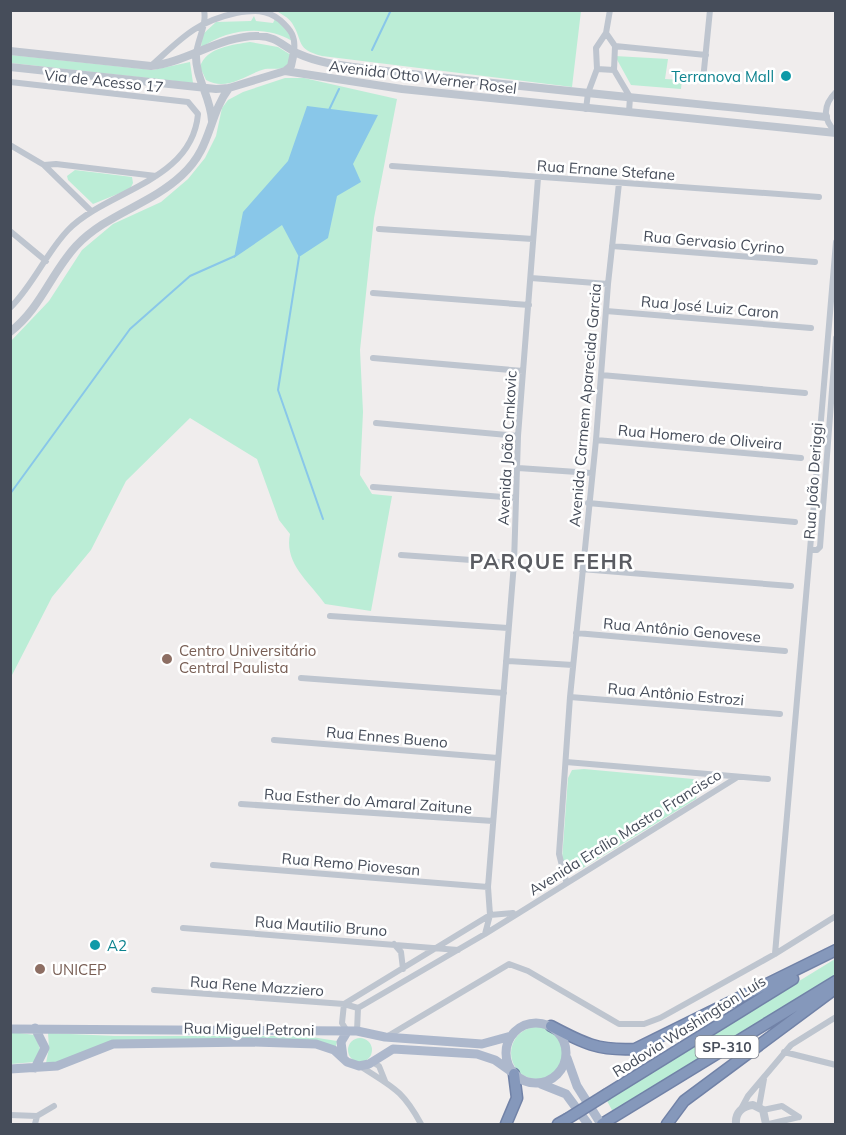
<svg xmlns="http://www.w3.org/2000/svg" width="846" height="1135" viewBox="0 0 846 1135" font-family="Mulish,sans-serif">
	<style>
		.green { fill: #bbedd6 }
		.water { fill: #89c7e9 }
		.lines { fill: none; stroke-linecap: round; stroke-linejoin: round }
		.stream { stroke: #89c7e9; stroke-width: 2 }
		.motorway-casing { stroke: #7182a7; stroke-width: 13 }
		.minor { stroke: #bec5cf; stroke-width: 6 }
		.tertiary { stroke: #bec5cf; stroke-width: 8 }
		.primary { stroke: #adb8cc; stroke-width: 9 }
		.motorway { stroke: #8598bb; stroke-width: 10 }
		.motorway-bridge-casing { stroke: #7182a7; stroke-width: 13; stroke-linecap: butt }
		.motorway-bridge { stroke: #8598bb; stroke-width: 10 }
		.culture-dot { fill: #0f9aa8; stroke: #fff; stroke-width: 2 }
		.education-dot { fill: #8d6e63; stroke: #fff; stroke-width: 2 }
		.labels { text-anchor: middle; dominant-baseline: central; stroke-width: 5; stroke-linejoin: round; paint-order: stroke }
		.shield { fill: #fff; stroke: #7e828c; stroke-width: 1.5 }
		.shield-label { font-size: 14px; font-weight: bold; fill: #464d5a }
		.culture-label { font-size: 15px; fill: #0d838f; stroke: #fff; text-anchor: end }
		.street-label { font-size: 15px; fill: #464d5a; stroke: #fff }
		.education-label { font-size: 15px; fill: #785e54; stroke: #fff; text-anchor: start }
		.district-label { font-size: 21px; font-weight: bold; letter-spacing: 1.5px; fill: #5a5c62; stroke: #fff }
	</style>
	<rect width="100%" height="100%" fill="#f0eded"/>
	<path class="green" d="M 277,11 L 581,11 L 572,87 L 322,56 C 295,49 304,42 292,23 C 288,17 282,15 277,11 Z
		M 254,16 L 256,21 L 273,23 L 275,19 L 290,30 L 292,41 C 266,25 228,28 201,48 L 202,35 L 216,22 L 251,21 Z
		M 250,42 L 278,47 L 291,55 C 291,60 289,65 285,67 C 279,70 271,68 265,69 C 246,74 227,92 206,80 L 200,67 C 206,47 233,45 250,42 Z
		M 11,55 L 153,70 L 190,62 L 193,83 L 11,63 Z
		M 615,56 L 668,59 L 665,79 L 682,80 L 681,89 L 631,85 Z
		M 285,78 L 304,78 L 397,99 L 374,218 L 360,350 L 363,412 L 360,475 L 372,494 L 392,496 L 371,611 L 325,604 C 309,581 284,564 290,534 L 279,520 L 257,459 L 190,418 L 126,481 L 91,550 L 52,597 L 11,677 L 11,341 L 49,301 L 82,250 L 113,224 L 161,202 L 188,179 L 205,158 L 216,136 L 222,108 L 228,100 L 243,92 Z
		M 75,170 L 132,177 L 133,183 L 130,189 L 93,204 L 68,180 L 67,176 Z
		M 584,769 L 693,779 L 699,784 L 696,799 L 578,871 C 569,872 565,867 562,859 L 568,778 L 572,770 Z
		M 835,959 L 835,977 L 613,1112 L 606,1099 Z
		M511 1053a26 26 0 1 1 52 0a26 26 0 1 1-52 0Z
		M 11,1032 L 35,1035 L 40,1049 L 34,1062 L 11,1064 Z
		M 48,1033 L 115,1036 L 305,1036 L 337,1041 L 336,1046 L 109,1042 L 54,1063 L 46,1063 L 49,1048 Z
		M348 1050a12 12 0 1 1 24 0a12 12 0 1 1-24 0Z"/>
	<path class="water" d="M 307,106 L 378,115 L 353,164 L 361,182 L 337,196 L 328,238 L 299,257 L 282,225 L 234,258 L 243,212 L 288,161 Z"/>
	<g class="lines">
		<path class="stream" d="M 372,50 L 391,10
			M 329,110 L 339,89
			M 299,257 L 278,390 L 323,519
			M 10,494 L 130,329 L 190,276 L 235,256"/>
		<defs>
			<path id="motorway" d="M 551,1026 C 583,1043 598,1051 635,1049 L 836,950
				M 607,1094 L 793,979
				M 506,1124 L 517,1098 L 514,1074
				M 558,1124 L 567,1119
				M 602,1124 L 836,981
				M 667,1124 L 684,1101 L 836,988"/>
		</defs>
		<use href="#motorway" class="motorway-casing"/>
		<path class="minor" d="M 606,33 L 615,46 L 706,55
			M 615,46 L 614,70 L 630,97 L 629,112
			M 196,54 C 198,38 207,25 204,10
			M 151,66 C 181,39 195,22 236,13 C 254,10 266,9 280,20 C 291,30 296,36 294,52
			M 597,69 L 614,70
			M 703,80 L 710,10
			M 10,82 L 188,102 L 198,114 C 192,182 107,190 68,230 C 46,253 34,284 10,308
			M 836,92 C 823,105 822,119 836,132
			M 586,109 L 588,93 L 597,69 L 596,48 L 606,33 L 610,10
			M 10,145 L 44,165 L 91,211
			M 44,165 L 56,164 L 156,176
			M 392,166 L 819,197
			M 379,229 L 533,239
			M 10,231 L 46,261
			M 836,242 L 810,550 L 817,550 L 820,547 L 836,338
			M 612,246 L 815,262
			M 531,278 L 608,284
			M 373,293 L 529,305
			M 606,311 L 811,328
			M 373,358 L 523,371
			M 601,375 L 805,393
			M 376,423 L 518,436
			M 596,440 L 801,458
			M 518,468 L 592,473
			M 373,487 L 516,498
			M 588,503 L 795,522
			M 401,555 L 514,563
			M 581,569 L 791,586
			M 330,616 L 508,628
			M 576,633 L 785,651
			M 506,661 L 573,665
			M 301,678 L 504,693
			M 570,697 L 780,714
			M 274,740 L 498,758
			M 566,762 L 768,779
			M 241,804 L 493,821
			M 213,865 L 488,887
			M 566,881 L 559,854 L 570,697 L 596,440 L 608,284 L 619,183
			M 183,928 L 458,950
			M 485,934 L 490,915 L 488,887 L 514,563 L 518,436 L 538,178
			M 394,944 L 401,952 L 403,969
			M 775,954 L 810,550
			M 154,990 L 344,1004 L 358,1008
			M 358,1008 L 485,934 L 736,778
			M 347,1031 L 342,1023 L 344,1004 L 490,915 L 513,913
			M 357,1031 L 358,1008
			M 388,1036 L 509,964 L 528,971 L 619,1024 L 644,1024 L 660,1018 L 775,954 L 836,916
			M 784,1052 L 836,1065
			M 372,1062 L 379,1066 L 385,1081
			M 360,1066 C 392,1087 402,1089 421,1124
			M 759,1107 L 764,1079
			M 741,1109 L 748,1096 L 791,1045 L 836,1017
			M 763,1110 L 782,1106 L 799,1117
			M 10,1115 L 37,1116 L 54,1106
			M 35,1124 L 37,1116
			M 769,1124 L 799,1117"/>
		<path class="tertiary" d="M 10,51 L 151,66 C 188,62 221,35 259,36 C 276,36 285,48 299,54 C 319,63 340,65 361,68 C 516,87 671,101 826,117
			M 196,54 C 195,78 211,97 212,121
			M 10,67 L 216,89 L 229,88 L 285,71 L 402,89 L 836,133
			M 285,71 L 291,66 L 294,52
			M 10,332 C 41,308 51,273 76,246 C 106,214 150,205 182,175 C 212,148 208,116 229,88
			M 736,1124 C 735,1113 742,1106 753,1105 L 763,1110 L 766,1124"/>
		<path class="primary" d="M506 1053a30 30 0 1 1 60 0a30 30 0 1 1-60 0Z
			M 10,1029 L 357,1031 L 385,1037 L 482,1044 L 511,1036
			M 343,1057 L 341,1042 L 347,1032
			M 567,1058 L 577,1086 L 601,1124
			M 35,1068 L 45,1048 L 35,1028
			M 10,1069 L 57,1066 L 113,1044 L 251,1042 L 316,1044 L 334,1050 L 347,1062 L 359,1066 L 369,1064 L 393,1049 L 477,1054 L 495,1060 L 512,1072
			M 541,1084 L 566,1094 L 588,1124"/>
		<use href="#motorway" class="motorway"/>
		<defs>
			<path id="motorway-bridge" d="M 567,1119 L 607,1094"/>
		</defs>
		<use href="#motorway-bridge" class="motorway-bridge-casing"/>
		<use href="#motorway-bridge" class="motorway-bridge"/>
	</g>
	<g class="culture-dot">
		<circle cx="786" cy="76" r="6"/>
		<circle cx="95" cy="945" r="6"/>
	</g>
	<g class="education-dot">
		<circle cx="167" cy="659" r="6"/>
		<circle cx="40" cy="969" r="6"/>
	</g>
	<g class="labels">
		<rect class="shield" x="695.5" y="1036" width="63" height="22" rx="4.5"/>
		<g class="shield-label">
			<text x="727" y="1047">SP-310</text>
		</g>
		<g class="culture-label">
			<text x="774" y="76">Terranova Mall</text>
			<text x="107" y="945" text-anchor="start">A2</text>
		</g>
		<g class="street-label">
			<text transform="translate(423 77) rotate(7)">Avenida Otto Werner Rosel</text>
			<text transform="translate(104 81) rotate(6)">Via de Acesso 17</text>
			<text transform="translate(606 170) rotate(4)">Rua Ernane Stefane</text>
			<text transform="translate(714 242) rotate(5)">Rua Gervasio Cyrino</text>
			<text transform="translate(710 307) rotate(5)">Rua José Luiz Caron</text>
			<text transform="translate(585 405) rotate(-85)">Avenida Carmem Aparecida Garcia</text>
			<text transform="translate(700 437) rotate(5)">Rua Homero de Oliveira</text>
			<text transform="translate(507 448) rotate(-87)">Avenida João Crnkovic</text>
			<text transform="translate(813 481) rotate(-86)">Rua João Deriggi</text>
			<text transform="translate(682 630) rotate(5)">Rua Antônio Genovese</text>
			<text transform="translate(676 694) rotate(5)">Rua Antônio Estrozi</text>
			<text transform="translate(387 737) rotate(5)">Rua Ennes Bueno</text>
			<text transform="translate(368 801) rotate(4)">Rua Esther do Amaral Zaitune</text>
			<text transform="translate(625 832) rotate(-32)">Avenida Ercílio Mastro Francisco</text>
			<text transform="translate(351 864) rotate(5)">Rua Remo Piovesan</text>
			<text transform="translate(321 926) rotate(4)">Rua Mautilio Bruno</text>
			<text transform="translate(257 986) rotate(4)">Rua Rene Mazziero</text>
			<text transform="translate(689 1026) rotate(-32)">Rodovia Washington Luís</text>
			<text transform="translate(249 1029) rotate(1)">Rua Miguel Petroni</text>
		</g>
		<g class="education-label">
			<text x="179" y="650">Centro Universitário<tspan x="179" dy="17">Central Paulista</tspan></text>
			<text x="52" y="969">UNICEP</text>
		</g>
		<g class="district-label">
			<text x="552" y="561">PARQUE FEHR</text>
		</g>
	</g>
	<rect width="846" height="1135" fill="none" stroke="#464d5a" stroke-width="24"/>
</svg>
